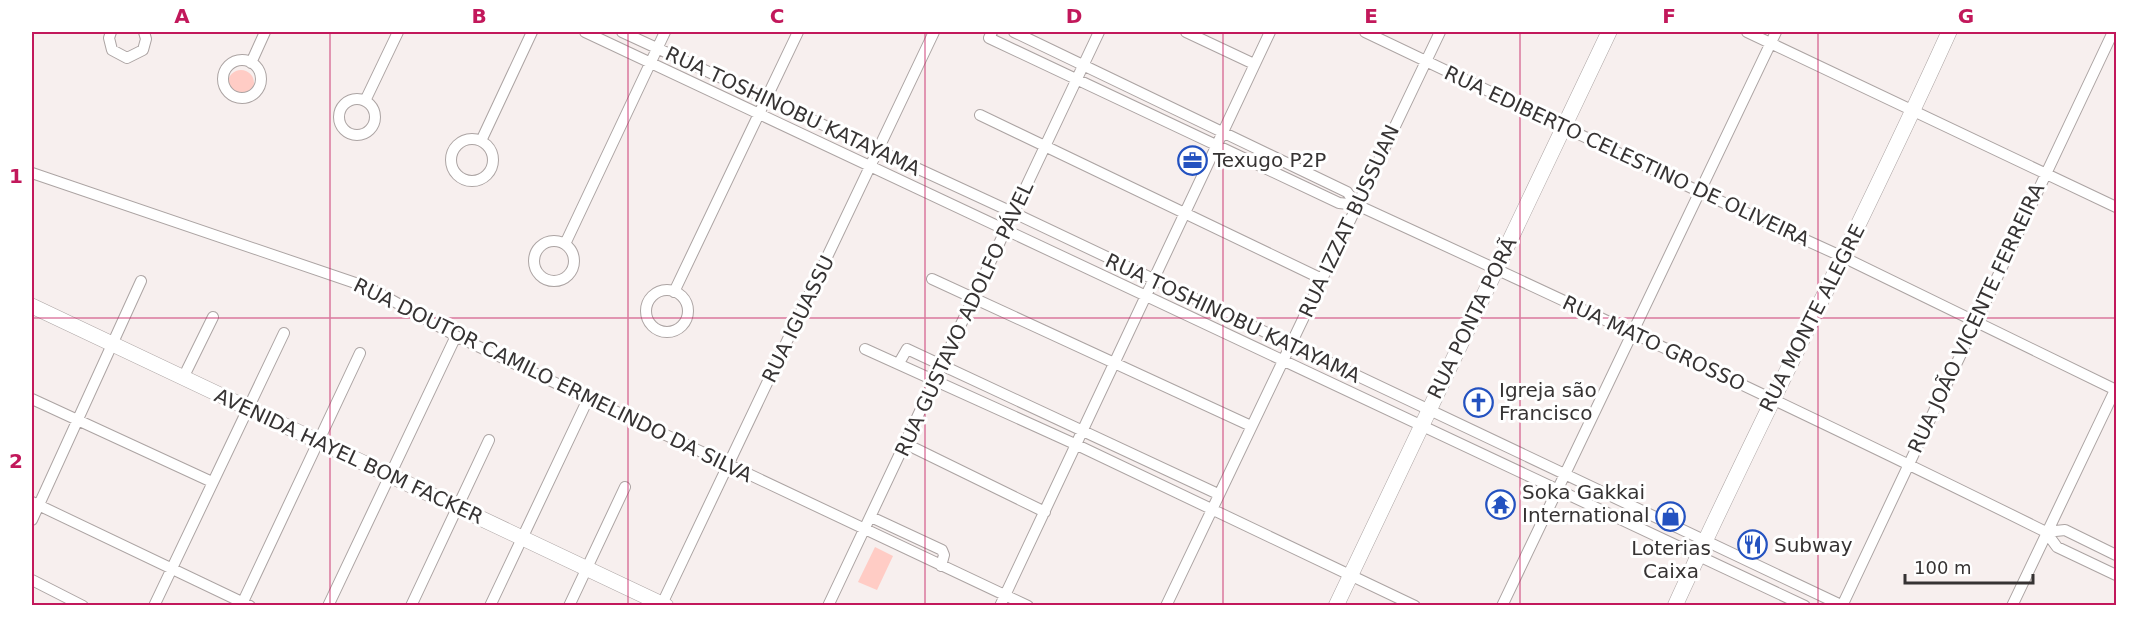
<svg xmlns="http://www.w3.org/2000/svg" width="2148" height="637" viewBox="0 0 2148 637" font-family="'DejaVu Sans',sans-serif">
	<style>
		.green { fill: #ffccc5 }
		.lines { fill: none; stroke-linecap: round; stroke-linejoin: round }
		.street-casing { stroke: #aca4a3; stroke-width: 12 }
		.secondary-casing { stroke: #aca4a3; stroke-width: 16 }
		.street { stroke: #fff; stroke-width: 10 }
		.secondary { stroke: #fff; stroke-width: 15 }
		.grid { fill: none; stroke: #c2185b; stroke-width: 1.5; stroke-opacity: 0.55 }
		.labels { text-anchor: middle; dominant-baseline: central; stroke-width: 6; stroke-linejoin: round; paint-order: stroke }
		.street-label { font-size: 20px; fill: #363333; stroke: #fff }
		.poi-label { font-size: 20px; fill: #363333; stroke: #fff; text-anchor: start }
		.neatline { fill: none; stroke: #c2185b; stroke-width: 2 }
		.grid-label { font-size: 20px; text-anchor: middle; font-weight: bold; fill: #c2185b }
	</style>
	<rect width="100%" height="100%" fill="#f7efee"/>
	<path class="green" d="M228 83a13 13 0 1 1 26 0a13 13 0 1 1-26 0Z
		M 875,547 L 893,556 L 877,590 L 858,582 Z"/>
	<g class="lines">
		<defs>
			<path id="street" d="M 111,32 L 109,38 L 112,50 L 127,58 L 143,50 L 146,39 L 144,32
				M 585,32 L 1805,606
				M 622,32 L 1014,213 L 1843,606
				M 992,32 L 989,38 L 1339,203 L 1357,205 C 1588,311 1818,419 2046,532 L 2057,547 L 2116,575
				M 1014,32 L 1347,192 L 1357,205
				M 1186,32 L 1254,64
				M 1365,32 L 1698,191 L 1843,257 L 2116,390
				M 1747,32 L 2116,207
				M223 79a19 19 0 1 1 38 0a19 19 0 1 1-38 0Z
				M 251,63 L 265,32
				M339 117a18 18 0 1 1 36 0a18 18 0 1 1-36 0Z
				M 365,101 L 398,32
				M 980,115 L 1322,279
				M451 160a21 21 0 1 1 42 0a21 21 0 1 1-42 0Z
				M 481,141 L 532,32
				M 32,173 L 370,288 L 456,336 L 1028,606
				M534 261a20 20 0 1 1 40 0a20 20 0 1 1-40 0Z
				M 565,244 L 665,32
				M 932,279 L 1251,426
				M646 311a21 21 0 1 1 42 0a21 21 0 1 1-42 0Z
				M 674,292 L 798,32
				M 865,349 L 1077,445 L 1415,606
				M 899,363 L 907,349 L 1218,494
				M 183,378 L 213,317
				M 32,399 L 212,482
				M 906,444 L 1045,512
				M 32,502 L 250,606
				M 871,517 L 942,550 L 944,555 L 941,566
				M 32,520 L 141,281
				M 2046,532 L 2065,530 L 2116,555
				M 32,580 L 83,606
				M 154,606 L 284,333
				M 241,606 L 360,353
				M 328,606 L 456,336
				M 411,606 L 489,440
				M 490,606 L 588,399
				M 569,606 L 625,487
				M 661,606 L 934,32
				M 828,606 L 1099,32
				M 1000,606 L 1270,32
				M 1166,606 L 1440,32
				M 1502,606 L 1776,32
				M 1842,606 L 2113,32
				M 2012,606 L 2116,388"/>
			<path id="secondary" d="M 32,306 L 666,606
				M 1336,606 L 1609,32
				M 1675,606 C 1763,413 1862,225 1949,32"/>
		</defs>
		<use href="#street" class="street-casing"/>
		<use href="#secondary" class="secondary-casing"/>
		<use href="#street" class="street"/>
		<use href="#secondary" class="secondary"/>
	</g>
	<path class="grid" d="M 330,32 L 330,606M 628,32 L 628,606M 925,32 L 925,606M 1223,32 L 1223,606M 1520,32 L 1520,606M 1818,32 L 1818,606M 32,318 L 2116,318"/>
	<defs>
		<symbol id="office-ring" viewBox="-11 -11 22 22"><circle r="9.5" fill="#fff" stroke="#2452c0" stroke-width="1.5"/><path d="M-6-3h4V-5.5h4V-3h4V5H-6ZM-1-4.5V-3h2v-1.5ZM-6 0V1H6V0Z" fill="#2452c0"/></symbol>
		<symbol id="church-ring" viewBox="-11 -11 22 22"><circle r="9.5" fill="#fff" stroke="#2452c0" stroke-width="1.5"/><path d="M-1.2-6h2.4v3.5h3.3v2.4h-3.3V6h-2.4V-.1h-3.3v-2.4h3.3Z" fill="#2452c0"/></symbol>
		<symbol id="temple-ring" viewBox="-11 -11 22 22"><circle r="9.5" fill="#fff" stroke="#2452c0" stroke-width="1.5"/><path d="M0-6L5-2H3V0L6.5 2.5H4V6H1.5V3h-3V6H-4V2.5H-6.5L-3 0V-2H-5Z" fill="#2452c0"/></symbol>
		<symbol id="shop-ring" viewBox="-11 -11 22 22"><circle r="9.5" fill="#fff" stroke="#2452c0" stroke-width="1.5"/><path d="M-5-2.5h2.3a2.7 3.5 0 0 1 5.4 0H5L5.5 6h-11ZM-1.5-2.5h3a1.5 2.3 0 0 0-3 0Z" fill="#2452c0"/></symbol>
		<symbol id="restaurant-ring" viewBox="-11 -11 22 22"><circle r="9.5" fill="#fff" stroke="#2452c0" stroke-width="1.5"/><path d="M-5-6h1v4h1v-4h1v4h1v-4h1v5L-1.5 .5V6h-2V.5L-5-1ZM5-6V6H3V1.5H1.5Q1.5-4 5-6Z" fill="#2452c0"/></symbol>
	</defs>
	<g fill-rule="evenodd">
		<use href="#office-ring" x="1176" y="144" width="33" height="33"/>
		<use href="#church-ring" x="1462" y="386" width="33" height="33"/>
		<use href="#temple-ring" x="1484" y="488" width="33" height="33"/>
		<use href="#shop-ring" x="1654" y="500" width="33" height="33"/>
		<use href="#restaurant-ring" x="1736" y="528" width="33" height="33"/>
	</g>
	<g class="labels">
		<g class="street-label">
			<text transform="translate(793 111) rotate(25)">RUA TOSHINOBU KATAYAMA</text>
			<text transform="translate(1627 156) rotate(25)">RUA EDIBERTO CELESTINO DE OLIVEIRA</text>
			<text transform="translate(1349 221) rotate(-65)">RUA IZZAT BUSSUAN</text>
			<text transform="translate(1233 318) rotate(25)">RUA TOSHINOBU KATAYAMA</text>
			<text transform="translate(1472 318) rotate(-64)">RUA PONTA PORÃ</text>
			<text transform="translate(1812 318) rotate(-63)">RUA MONTE ALEGRE</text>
			<text transform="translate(1976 318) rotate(-65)">RUA JOÃO VICENTE FERREIRA</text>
			<text transform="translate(798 319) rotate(-64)">RUA IGUASSU</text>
			<text transform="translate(964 319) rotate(-65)">RUA GUSTAVO ADOLFO PÁVEL</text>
			<text transform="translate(1654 343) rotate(25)">RUA MATO GROSSO</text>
			<text transform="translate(553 380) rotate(26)">RUA DOUTOR CAMILO ERMELINDO DA SILVA</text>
			<text transform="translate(349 456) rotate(25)">AVENIDA HAYEL BOM FACKER</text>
		</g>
		<g class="poi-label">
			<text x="1213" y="160">Texugo P2P</text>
			<text x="1499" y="390">Igreja são<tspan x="1499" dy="23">Francisco</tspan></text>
			<text x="1522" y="492">Soka Gakkai<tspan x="1522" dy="23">International</tspan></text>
			<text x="1774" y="545">Subway</text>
			<text x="1671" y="548" text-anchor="middle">Loterias<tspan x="1671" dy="23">Caixa</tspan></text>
		</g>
	</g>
	<rect width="2148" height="637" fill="none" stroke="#ffffff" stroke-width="66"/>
	<path d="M1905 574v9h128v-9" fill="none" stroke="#363333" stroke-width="3"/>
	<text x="1914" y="574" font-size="18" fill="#363333" stroke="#ffffff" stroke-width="4.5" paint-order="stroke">100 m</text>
	<rect x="33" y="33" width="2082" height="571" class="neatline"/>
	<g class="grid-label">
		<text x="182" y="23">A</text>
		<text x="479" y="23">B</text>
		<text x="777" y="23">C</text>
		<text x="1074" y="23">D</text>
		<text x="1371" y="23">E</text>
		<text x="1669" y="23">F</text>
		<text x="1966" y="23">G</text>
		<text x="16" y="183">1</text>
		<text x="16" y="468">2</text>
	</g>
</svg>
